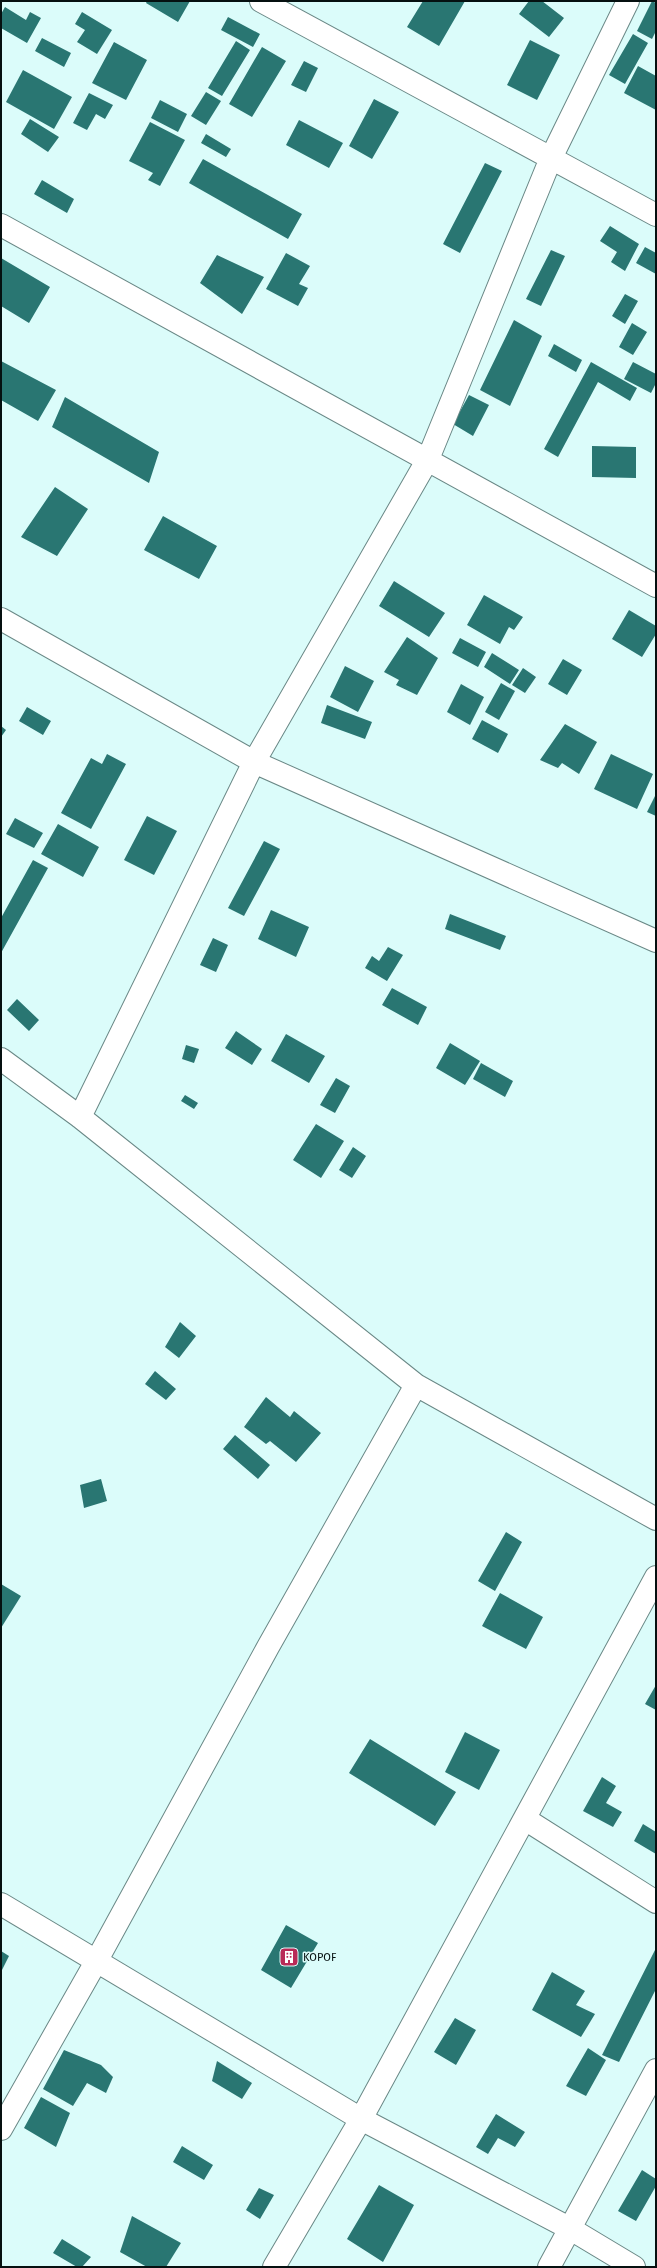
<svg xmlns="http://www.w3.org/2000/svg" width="657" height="2268" viewBox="0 0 657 2268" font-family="'Fira Sans',sans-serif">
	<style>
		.building { fill: #297672 }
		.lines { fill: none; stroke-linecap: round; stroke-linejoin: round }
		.minor-casing { stroke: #6a8886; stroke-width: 24 }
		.minor { stroke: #fff; stroke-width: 22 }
		.labels { text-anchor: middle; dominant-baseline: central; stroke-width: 3; stroke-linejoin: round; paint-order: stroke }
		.poi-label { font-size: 11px; fill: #051010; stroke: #dbfcfa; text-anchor: start }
	</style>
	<rect width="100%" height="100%" fill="#dbfcfa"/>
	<path class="building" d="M 147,1 L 190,1 L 178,22 L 146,3 Z
		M 423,1 L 465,1 L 439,46 L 407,27 Z
		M 529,1 L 542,1 L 564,18 L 549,37 L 519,14 Z
		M 652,1 L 656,3 L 656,31 L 652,39 L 637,31 Z
		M 5,7 L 26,20 L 30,12 L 41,18 L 27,43 L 1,28 L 1,14 Z
		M 82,12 L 112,30 L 97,54 L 77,42 L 85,30 L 75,24 Z
		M 228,17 L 260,34 L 253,47 L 221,30 Z
		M 633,34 L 648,43 L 625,84 L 609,75 Z
		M 42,38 L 71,53 L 64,67 L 35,51 Z
		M 530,40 L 560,55 L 537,100 L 507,85 Z
		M 236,41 L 250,50 L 222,96 L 208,88 Z
		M 114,42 L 147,60 L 126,100 L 92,83 Z
		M 262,47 L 286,61 L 252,117 L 229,104 Z
		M 304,61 L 318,68 L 306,92 L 291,85 Z
		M 638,66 L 656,76 L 656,110 L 624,93 Z
		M 23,70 L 72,97 L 54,129 L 6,102 Z
		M 206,92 L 221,101 L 206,125 L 191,116 Z
		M 89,93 L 113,105 L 105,119 L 96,114 L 87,130 L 73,123 Z
		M 374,99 L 399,112 L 372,159 L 349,146 Z
		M 160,100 L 187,114 L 178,132 L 151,118 Z
		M 30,119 L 59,137 L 48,152 L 21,134 Z
		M 299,120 L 343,143 L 329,168 L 286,145 Z
		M 150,122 L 185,140 L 160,186 L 148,180 L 153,173 L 129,161 Z
		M 206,134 L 231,149 L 226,157 L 201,143 Z
		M 203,159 L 302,214 L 288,239 L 189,183 Z
		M 485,163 L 502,171 L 460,253 L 443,244 Z
		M 42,180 L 74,199 L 67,213 L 34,194 Z
		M 610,226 L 639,244 L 625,271 L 611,262 L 617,252 L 600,241 Z
		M 645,247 L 656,253 L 656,274 L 636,263 Z
		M 551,250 L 565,256 L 541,306 L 526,299 Z
		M 286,253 L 310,266 L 299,284 L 308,288 L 298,306 L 266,289 Z
		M 217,255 L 264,277 L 242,314 L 200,283 Z
		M 1,258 L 50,287 L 29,323 L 1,306 Z
		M 625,294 L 638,301 L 625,324 L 612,316 Z
		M 514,320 L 542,336 L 510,406 L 480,390 Z
		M 632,323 L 647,332 L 633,355 L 619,347 Z
		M 554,344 L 582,360 L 576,372 L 548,356 Z
		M 1,361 L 56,390 L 38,421 L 1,400 Z
		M 591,362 L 637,388 L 630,401 L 598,382 L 558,457 L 544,449 Z
		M 633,362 L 656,374 L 656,383 L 651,393 L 624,379 Z
		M 469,395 L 489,405 L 473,436 L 453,424 Z
		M 65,397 L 159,452 L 149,483 L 52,427 Z
		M 592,446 L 636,447 L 636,478 L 592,477 Z
		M 55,487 L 88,509 L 57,556 L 21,537 Z
		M 163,516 L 217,546 L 199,579 L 144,550 Z
		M 394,581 L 445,613 L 429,637 L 379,606 Z
		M 484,595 L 523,617 L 514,630 L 509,627 L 500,644 L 467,625 Z
		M 629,610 L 656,626 L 656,634 L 642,657 L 612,639 Z
		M 407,637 L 438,658 L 417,695 L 396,685 L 399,680 L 384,672 Z
		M 460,638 L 486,652 L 478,667 L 452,653 Z
		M 492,653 L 519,670 L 510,684 L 484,667 Z
		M 563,659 L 582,670 L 567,695 L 548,684 Z
		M 345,666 L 374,681 L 358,712 L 330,697 Z
		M 523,668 L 536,677 L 525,693 L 512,685 Z
		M 501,683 L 515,691 L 499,720 L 485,712 Z
		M 461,684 L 484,697 L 470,725 L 447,712 Z
		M 327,705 L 372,722 L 365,739 L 321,723 Z
		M 27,707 L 51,721 L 43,735 L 19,721 Z
		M 482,720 L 508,734 L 498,753 L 472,739 Z
		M 565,724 L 597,742 L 579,774 L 562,763 L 558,768 L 540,760 Z
		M 1,726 L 6,730 L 1,737 Z
		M 107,754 L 126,764 L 91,829 L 61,813 L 91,758 L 102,764 Z
		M 611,754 L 653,774 L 637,809 L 594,789 Z
		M 656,794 L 656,816 L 647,812 Z
		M 147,816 L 177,831 L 154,875 L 124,860 Z
		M 15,818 L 43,833 L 34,848 L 6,834 Z
		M 58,824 L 99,847 L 83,877 L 41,854 Z
		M 264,841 L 280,849 L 244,916 L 228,908 Z
		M 33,860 L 48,868 L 1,953 L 1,918 Z
		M 271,910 L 309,927 L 296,957 L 258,939 Z
		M 450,914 L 506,936 L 500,950 L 445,929 Z
		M 213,938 L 228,945 L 216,972 L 200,965 Z
		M 388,947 L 403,955 L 387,981 L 365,968 L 372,956 L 379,961 Z
		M 392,988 L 427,1007 L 418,1025 L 382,1005 Z
		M 17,999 L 39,1020 L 29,1031 L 7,1010 Z
		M 236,1031 L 262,1049 L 252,1065 L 225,1048 Z
		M 286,1034 L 325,1056 L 309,1083 L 271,1061 Z
		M 450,1043 L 480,1061 L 465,1085 L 436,1068 Z
		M 186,1045 L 199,1049 L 194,1063 L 182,1059 Z
		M 481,1063 L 513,1081 L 505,1097 L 473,1079 Z
		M 336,1078 L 350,1086 L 335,1113 L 320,1105 Z
		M 185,1095 L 198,1103 L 194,1109 L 181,1101 Z
		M 316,1124 L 344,1141 L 321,1178 L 293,1160 Z
		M 353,1147 L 366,1156 L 352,1178 L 339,1170 Z
		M 180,1322 L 196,1336 L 179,1358 L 165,1347 Z
		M 155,1371 L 176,1389 L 166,1400 L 145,1384 Z
		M 266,1397 L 290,1417 L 294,1411 L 321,1433 L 296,1462 L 270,1441 L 266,1444 L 244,1427 Z
		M 235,1435 L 270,1465 L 258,1479 L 223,1449 Z
		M 101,1479 L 107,1501 L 84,1508 L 80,1485 Z
		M 506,1532 L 522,1542 L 495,1591 L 478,1581 Z
		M 1,1584 L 21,1596 L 1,1628 Z
		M 500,1593 L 543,1617 L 526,1649 L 482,1626 Z
		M 656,1685 L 656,1710 L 645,1704 Z
		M 465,1732 L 500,1750 L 479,1790 L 445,1772 Z
		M 370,1739 L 456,1792 L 435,1826 L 349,1773 Z
		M 602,1777 L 616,1786 L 606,1803 L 622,1812 L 613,1827 L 583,1811 Z
		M 643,1824 L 656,1832 L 656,1854 L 634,1841 Z
		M 286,1925 L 318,1943 L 291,1988 L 261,1970 Z
		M 656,1948 L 656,1989 L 619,2062 L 602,2055 Z
		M 1,1951 L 9,1956 L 1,1972 Z
		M 552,1972 L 585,1991 L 576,2005 L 595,2014 L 581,2037 L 532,2010 Z
		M 455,2018 L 476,2030 L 456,2065 L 434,2052 Z
		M 588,2048 L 606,2060 L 586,2096 L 566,2086 Z
		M 64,2050 L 101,2065 L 113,2077 L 106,2093 L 87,2083 L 73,2106 L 43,2089 Z
		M 217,2061 L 252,2083 L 242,2099 L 212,2081 Z
		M 41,2097 L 70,2113 L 56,2147 L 24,2128 Z
		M 496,2114 L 525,2132 L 515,2147 L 498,2138 L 488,2154 L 476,2147 Z
		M 182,2146 L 213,2165 L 204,2180 L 173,2162 Z
		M 642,2170 L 656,2179 L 656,2186 L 636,2221 L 618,2211 Z
		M 379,2185 L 414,2205 L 383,2262 L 347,2239 Z
		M 259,2188 L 274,2195 L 260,2219 L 246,2210 Z
		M 132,2216 L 181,2243 L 166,2267 L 147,2267 L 120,2252 Z
		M 62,2239 L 91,2257 L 82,2267 L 77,2267 L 53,2253 Z"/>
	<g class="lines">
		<defs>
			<path id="minor" d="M 261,1 L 656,215
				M 1,225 L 656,586
				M 1,619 L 254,762 L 656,941
				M 1,1059 L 80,1117 L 416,1385 L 656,1519
				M 80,1117 L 254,762 L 428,459 L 551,158 L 628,1
				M 525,1819 L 656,1902
				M 1,1904 L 361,2119 L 569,2228 L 634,2267
				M 1,2129 L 97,1960 L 268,1647 L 416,1385
				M 274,2267 L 361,2119 L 656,1577
				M 549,2267 L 656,2070"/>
		</defs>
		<use href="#minor" class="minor-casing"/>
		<use href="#minor" class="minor"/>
	</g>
	<defs>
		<symbol id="building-square" viewBox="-11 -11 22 22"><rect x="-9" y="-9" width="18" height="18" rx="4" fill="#b92a57" stroke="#dbfcfa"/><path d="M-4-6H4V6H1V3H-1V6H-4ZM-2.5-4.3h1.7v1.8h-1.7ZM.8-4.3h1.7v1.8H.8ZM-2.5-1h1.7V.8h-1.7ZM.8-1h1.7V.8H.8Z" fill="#fff"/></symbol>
	</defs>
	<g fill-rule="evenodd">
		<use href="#building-square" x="278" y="1946" width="22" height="22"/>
	</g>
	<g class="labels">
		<g class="poi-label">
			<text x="303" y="1957">KOPOF</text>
		</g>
	</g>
	<rect width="657" height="2268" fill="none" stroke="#051010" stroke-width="4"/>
</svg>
